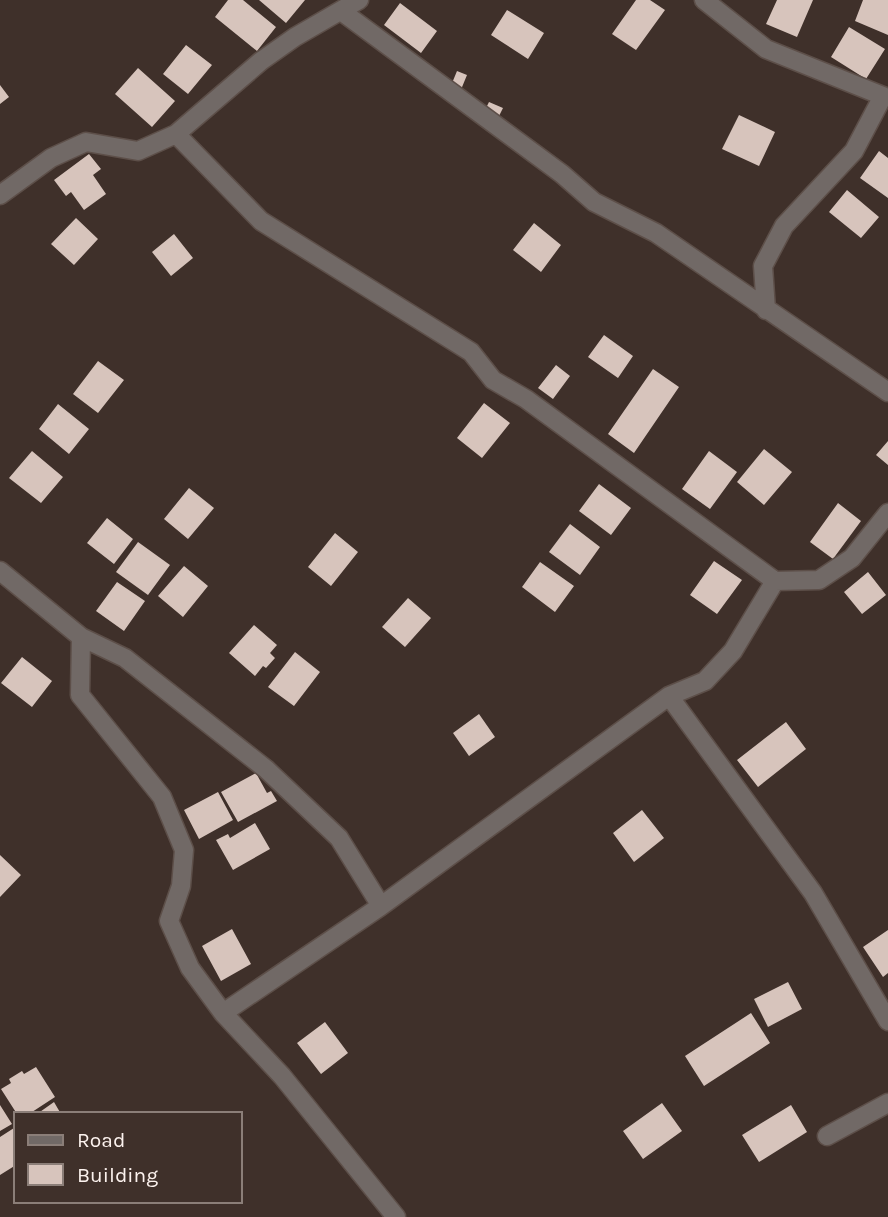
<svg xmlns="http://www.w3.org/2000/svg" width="888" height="1217" viewBox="0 0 888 1217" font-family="Karla,sans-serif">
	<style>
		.building { fill: #d7c4bc }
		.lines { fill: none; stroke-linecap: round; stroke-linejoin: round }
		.street-casing { stroke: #5d4f49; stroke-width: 21 }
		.street { stroke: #716966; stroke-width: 18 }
	</style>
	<rect width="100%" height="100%" fill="#3f302a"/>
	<path class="building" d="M 228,0 L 243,0 L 276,27 L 257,51 L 215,17 Z
		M 259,0 L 305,0 L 286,23 Z
		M 636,0 L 650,0 L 665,10 L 636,50 L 612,34 Z
		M 777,0 L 813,0 L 797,37 L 766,24 Z
		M 863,0 L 888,0 L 888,35 L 855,21 Z
		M 400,3 L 437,31 L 421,53 L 384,25 Z
		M 507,10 L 544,33 L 528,59 L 491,35 Z
		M 849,27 L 885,49 L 866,79 L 831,57 Z
		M 186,45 L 212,65 L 188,94 L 163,74 Z
		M 138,68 L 175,101 L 152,127 L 115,94 Z
		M 457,71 L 467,75 L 460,92 L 450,88 Z
		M 0,85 L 9,97 L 0,104 Z
		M 489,102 L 503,108 L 499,116 L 485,110 Z
		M 739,115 L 775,132 L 759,166 L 722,149 Z
		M 879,151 L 888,158 L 888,198 L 860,178 Z
		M 89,154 L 101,169 L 93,175 L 106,194 L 84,210 L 71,192 L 66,196 L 54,180 Z
		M 847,190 L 879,217 L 861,238 L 829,212 Z
		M 76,218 L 98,239 L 74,265 L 51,244 Z
		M 534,223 L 561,245 L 541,272 L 513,250 Z
		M 174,234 L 193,258 L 171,276 L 152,252 Z
		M 604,335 L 633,356 L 618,378 L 588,357 Z
		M 98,361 L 124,380 L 98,413 L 73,394 Z
		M 556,365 L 570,376 L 553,399 L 538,388 Z
		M 653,369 L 679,387 L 634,453 L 608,434 Z
		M 484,403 L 510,423 L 482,458 L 457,438 Z
		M 58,404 L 89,429 L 69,454 L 39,429 Z
		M 888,441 L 888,465 L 876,455 Z
		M 764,449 L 792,472 L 764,505 L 737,482 Z
		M 32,451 L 63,477 L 41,503 L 9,478 Z
		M 709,451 L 737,472 L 710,509 L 682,489 Z
		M 599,484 L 631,508 L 611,535 L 579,511 Z
		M 189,488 L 214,508 L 188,539 L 164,519 Z
		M 838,503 L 861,521 L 833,559 L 810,542 Z
		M 107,518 L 133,539 L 114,564 L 87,543 Z
		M 570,524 L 600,547 L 580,575 L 549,552 Z
		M 335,533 L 358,552 L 331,586 L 308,567 Z
		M 138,542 L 170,565 L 148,595 L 116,572 Z
		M 714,561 L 742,580 L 717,614 L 690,595 Z
		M 540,562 L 574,586 L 555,612 L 522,587 Z
		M 184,566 L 208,586 L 183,617 L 158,596 Z
		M 868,572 L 886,595 L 862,614 L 844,592 Z
		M 117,582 L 145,601 L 124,631 L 96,611 Z
		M 408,598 L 431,618 L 405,647 L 382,627 Z
		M 254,625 L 277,645 L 270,653 L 275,658 L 266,668 L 263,666 L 255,676 L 229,653 Z
		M 295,652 L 320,672 L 294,706 L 268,687 Z
		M 22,657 L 52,681 L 32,707 L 1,683 Z
		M 479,714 L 495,737 L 469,756 L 453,733 Z
		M 786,722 L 806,749 L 758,787 L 737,760 Z
		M 256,773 L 267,793 L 271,791 L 277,801 L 238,822 L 221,792 Z
		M 218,792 L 233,820 L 199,839 L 184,810 Z
		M 642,810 L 664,838 L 634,862 L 613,833 Z
		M 255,823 L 270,849 L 233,870 L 216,840 L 228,834 L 230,838 Z
		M 0,855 L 21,875 L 0,897 Z
		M 232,929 L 251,964 L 221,981 L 202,946 Z
		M 888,930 L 888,973 L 883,977 L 863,947 Z
		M 788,982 L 802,1009 L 768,1027 L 754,999 Z
		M 751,1013 L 770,1043 L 704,1086 L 685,1056 Z
		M 325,1022 L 348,1053 L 321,1074 L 297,1043 Z
		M 36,1067 L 55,1097 L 29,1114 L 17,1114 L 1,1089 L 11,1083 L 9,1079 L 22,1071 L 24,1074 Z
		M 54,1102 L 61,1114 L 37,1114 Z
		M 662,1103 L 682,1131 L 643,1159 L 623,1131 Z
		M 0,1105 L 12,1124 L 0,1131 Z
		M 791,1105 L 807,1132 L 759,1162 L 742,1135 Z
		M 14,1128 L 16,1132 L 16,1165 L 0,1175 L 0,1137 Z"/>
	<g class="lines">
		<defs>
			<path id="street" d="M 704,0 L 766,49 L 883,96 L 854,151 L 784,226 L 763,266 L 766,310
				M 341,11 L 562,174 L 594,202 L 656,233 L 888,392
				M 176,134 L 261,221 L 471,352 L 493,380 L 526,399 L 775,581
				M 0,195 L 51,158 L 86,142 L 138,151 L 176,134 L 261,61 L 295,37 L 359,0
				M 0,571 L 81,637 L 80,695 L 162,797 L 184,850 L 181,886 L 169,921 L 190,968 L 223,1013 L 282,1076 L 396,1217
				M 81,637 L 125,658 L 266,769 L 339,838 L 381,906
				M 669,696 L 813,893 L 888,1021
				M 223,1013 L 381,906 L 669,696 L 705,681 L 733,651 L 775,581 L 819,580 L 852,558 L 888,513
				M 827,1136 L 888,1103"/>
		</defs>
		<use href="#street" class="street-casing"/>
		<use href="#street" class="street"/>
	</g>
	<rect x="14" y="1112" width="228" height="91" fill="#3f302a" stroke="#8b7e78" stroke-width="2"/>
	<rect x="28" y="1135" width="35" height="10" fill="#716966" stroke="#8b7e78" stroke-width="2"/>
	<text x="77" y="1147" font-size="21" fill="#fcf2ee">Road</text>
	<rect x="28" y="1164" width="35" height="21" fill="#d7c4bc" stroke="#8b7e78" stroke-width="2"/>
	<text x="77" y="1182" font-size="21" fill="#fcf2ee">Building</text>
</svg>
